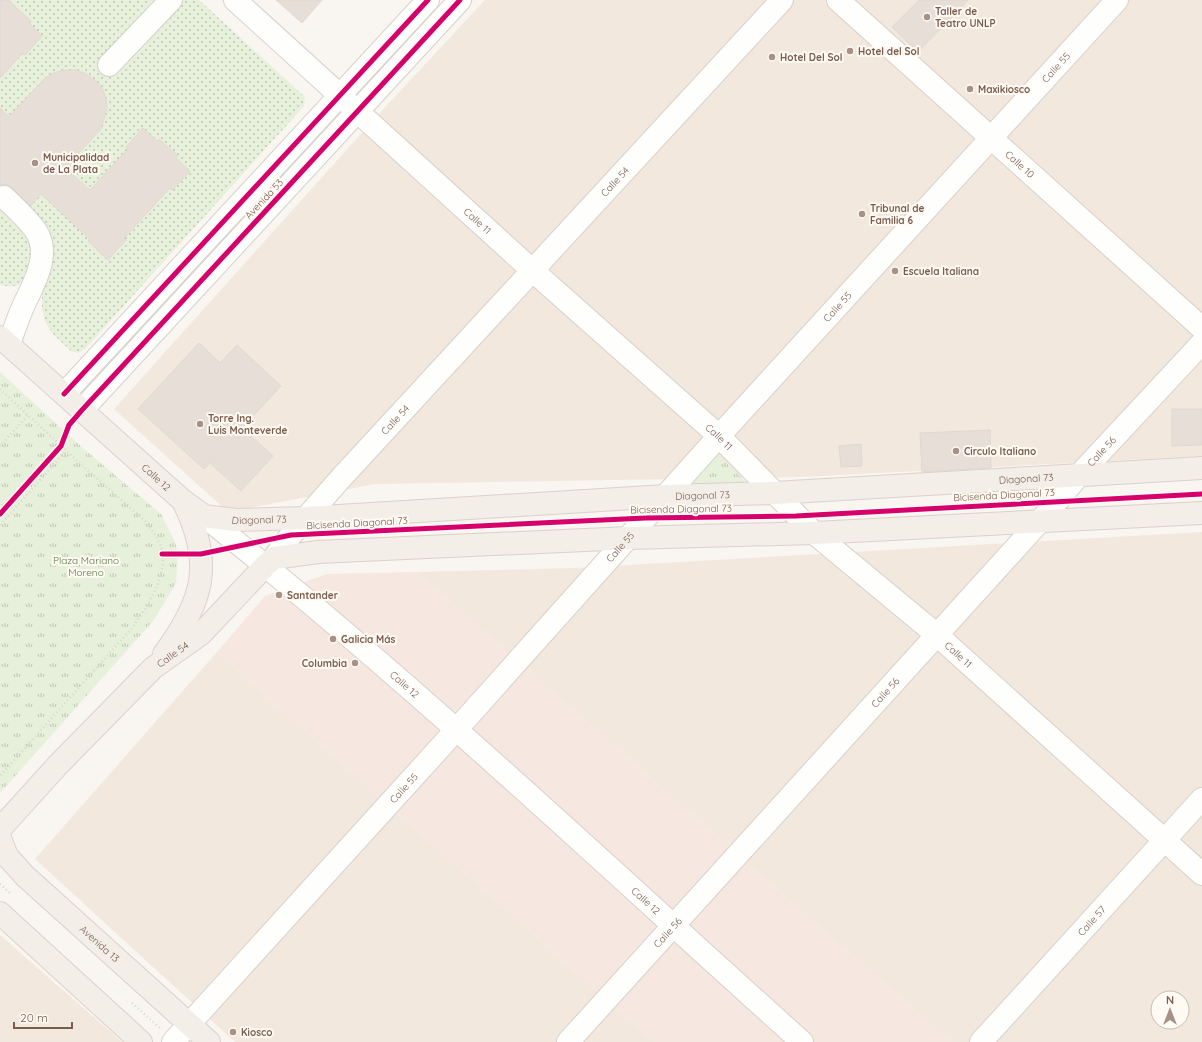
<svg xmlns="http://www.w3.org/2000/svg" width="1202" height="1042" viewBox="0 0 1202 1042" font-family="Quicksand,sans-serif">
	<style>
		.residential { fill: #f2e8de; fill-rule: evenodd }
		.commercial { fill: #f6e8e1 }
		.grass { fill: url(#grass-dots) }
		.park { fill: url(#park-tufts) }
		.building { fill: #e6ded7; stroke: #e2d8d2 }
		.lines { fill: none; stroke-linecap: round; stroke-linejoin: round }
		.minor-casing { stroke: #d7d1cb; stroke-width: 24 }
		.major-casing { stroke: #dad1cc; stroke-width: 24 }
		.path { stroke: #dcd5d0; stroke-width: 2.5; stroke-dasharray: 1 3; stroke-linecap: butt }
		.minor { stroke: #fefefd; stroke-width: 22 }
		.major { stroke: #f3eee8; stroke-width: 22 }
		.cycleway-casing { stroke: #fffaf3; stroke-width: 8 }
		.cycleway { stroke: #d6006c; stroke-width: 5 }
		.poi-dot { fill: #a69286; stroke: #fffaf3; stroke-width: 1.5 }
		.labels { text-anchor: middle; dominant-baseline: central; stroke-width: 4; stroke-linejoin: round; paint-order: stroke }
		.poi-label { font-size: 10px; font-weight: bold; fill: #7a5c4d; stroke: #fffaf3; text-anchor: start }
		.street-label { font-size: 10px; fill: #7a5c4d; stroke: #fffaf3 }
		.park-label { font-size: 10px; fill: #537a41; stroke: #fffaf3 }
	</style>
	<defs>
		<pattern id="grass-dots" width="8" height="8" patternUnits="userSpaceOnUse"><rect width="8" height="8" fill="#e7f0db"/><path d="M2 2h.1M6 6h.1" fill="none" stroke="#c0c6b4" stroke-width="1.8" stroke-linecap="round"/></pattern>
		<pattern id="park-tufts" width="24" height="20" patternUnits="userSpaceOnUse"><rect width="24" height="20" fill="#e7f0db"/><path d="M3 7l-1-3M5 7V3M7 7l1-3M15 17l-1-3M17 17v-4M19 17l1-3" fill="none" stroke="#c0c6b4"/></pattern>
	</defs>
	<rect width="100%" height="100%" fill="#f9f5f0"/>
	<path class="residential" d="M 485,0 L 1202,0 L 1202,456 L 801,477 L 375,484 L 228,512 L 114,409 L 376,117 Z
		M 1202,532 L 1202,1042 L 951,1042 L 416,572 L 576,568 ZM 1158,998 L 1182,998 L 1182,1022 L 1158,1022 Z
		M 217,652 L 654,1042 L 235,1042 L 35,859 Z
		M 0,935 L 122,1042 L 0,1042 Z"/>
	<path class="commercial" d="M 416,572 L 951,1042 L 654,1042 L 217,652 L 265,596 L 327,574 Z"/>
	<path class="grass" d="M 0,0 L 199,0 L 305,97 L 304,106 L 84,350 L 78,353 L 71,351 L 52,333 L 45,321 L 42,309 L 42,293 L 46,278 L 27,209 L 0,184 Z
		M 0,203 L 32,243 C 31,264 31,293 0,285 Z"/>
	<path class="park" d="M 0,372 L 83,448 L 161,514 L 175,542 L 178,554 L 176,583 L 154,620 L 0,793 Z
		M 717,456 L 722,459 L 749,485 L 687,486 Z"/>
	<path class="building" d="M 0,0 L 8,0 L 31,21 L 29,23 L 42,36 L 25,55 L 23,53 L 0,78 Z
		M 276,0 L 322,0 L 302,23 Z
		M 919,0 L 968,0 L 918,52 L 892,27 Z
		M 65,70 L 76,70 L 86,74 L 95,80 L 102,88 L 106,98 L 107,109 L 101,129 L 65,168 L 90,190 L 128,149 L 126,147 L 143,128 L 157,141 L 159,139 L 178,156 L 176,158 L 190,171 L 172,190 L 170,188 L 124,238 L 126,240 L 108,260 L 88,241 L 90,239 L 41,194 L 31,206 L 12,188 L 7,185 L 0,185 L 0,108 L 9,117 L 45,78 L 54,73 Z
		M 199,343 L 220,363 L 237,345 L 281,386 L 242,428 L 273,456 L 241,491 L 210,463 L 204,469 L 138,409 Z
		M 1172,409 L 1202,409 L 1202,445 L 1172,446 Z
		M 990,430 L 991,468 L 922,472 L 920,433 Z
		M 861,444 L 862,466 L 841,467 L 839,446 Z"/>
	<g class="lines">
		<defs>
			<g id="minor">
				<path id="s1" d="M 235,0 L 533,271 L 719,436 L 814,533 L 937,635 L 1202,874"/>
				<path id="s2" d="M 838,0 L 1202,328"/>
				<path d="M 109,65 L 171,0"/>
				<path d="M 4,197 C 15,208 27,218 36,231 C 52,256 32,286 22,309 C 17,321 13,333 9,344"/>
				<path d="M 64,394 L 428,0"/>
				<path d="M 82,410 L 460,0"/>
				<path id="s3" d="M 204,516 C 411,681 605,865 802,1042"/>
				<path id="s4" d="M 274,558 L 291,535 L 341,478 L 782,0"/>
				<path id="s5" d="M 173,1042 L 456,730 L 719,436 L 1117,0"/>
				<path id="s6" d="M 568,1042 L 1041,520 L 1080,474 L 1202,343"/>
				<path id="s7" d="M 981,1042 L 1202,799"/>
			</g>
			<g id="major">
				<path id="s8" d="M 0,337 L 182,500 L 204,516 L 236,520 L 306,518 L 666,496 L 774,493 L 1202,468"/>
				<path d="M 164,654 C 204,600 214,563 183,501"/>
				<path id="s9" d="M 0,829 L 57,766 L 153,668 L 201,634 L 266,565 L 274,558 L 318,552 L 629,538 L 814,533 L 1202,513"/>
				<path id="s10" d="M 0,838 L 7,856 L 25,876 L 209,1042"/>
				<path d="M 0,913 L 141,1042"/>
			</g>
		</defs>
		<use href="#minor" class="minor-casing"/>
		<use href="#major" class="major-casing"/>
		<path class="path" d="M 0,389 L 74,458 L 145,521 C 151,529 160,540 162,551 C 167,579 147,606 132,628 L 0,776
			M 0,446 L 28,415
			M 0,525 L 66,451
			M 0,884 L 11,894
			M 132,1003 L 160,1028"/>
		<use href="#minor" class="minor"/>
		<use href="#major" class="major"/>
		<defs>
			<path id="cycleway" d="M 64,394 L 428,0
				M 0,514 L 61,446 L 69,425 L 82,410 L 460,0
				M 162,554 L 201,554 L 291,535 L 645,518 L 796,516 L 1202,494"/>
		</defs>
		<use href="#cycleway" class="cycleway-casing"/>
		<use href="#cycleway" class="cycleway"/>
	</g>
	<g class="poi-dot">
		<circle cx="927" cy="17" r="4"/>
		<circle cx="850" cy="51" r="4"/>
		<circle cx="772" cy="57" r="4"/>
		<circle cx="970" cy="89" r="4"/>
		<circle cx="35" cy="163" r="4"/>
		<circle cx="862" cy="214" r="4"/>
		<circle cx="895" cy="271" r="4"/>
		<circle cx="200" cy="424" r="4"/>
		<circle cx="956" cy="451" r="4"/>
		<circle cx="279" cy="595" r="4"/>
		<circle cx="333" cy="639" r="4"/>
		<circle cx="355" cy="663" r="4"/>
		<circle cx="233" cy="1032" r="4"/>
	</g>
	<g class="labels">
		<g class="poi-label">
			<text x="935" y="11">Taller de<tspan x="935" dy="12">Teatro UNLP</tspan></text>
			<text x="858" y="51">Hotel del Sol</text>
			<text x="780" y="57">Hotel Del Sol</text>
			<text x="978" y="89">Maxikiosco</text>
			<text x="43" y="157">Municipalidad<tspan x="43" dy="12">de La Plata</tspan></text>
			<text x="870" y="208">Tribunal de<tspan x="870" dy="12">Familia 6</tspan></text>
			<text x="903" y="271">Escuela Italiana</text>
			<text x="208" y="418">Torre Ing.<tspan x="208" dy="12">Luis Monteverde</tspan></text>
			<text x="964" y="451">Circulo Italiano</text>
			<text x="287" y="595">Santander</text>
			<text x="341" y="639">Galicia Más</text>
			<text x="347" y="663" text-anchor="end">Columbia</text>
			<text x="241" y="1032">Kiosco</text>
		</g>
		<g class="street-label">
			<text stroke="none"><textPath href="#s5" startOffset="1315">Calle 55</textPath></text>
			<text stroke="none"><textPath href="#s2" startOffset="245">Calle 10</textPath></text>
			<text stroke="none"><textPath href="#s4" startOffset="508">Calle 54</textPath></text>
			<text transform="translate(264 199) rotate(-47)">Avenida 53</text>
			<text stroke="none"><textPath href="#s1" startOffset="328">Calle 11</textPath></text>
			<text stroke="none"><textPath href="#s5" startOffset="991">Calle 55</textPath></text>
			<text stroke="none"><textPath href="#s4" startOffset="184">Calle 54</textPath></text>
			<text stroke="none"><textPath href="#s1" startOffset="652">Calle 11</textPath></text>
			<text stroke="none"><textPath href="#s6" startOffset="796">Calle 56</textPath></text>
			<text stroke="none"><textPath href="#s8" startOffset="210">Calle 12</textPath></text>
			<text stroke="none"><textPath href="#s8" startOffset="1095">Diagonal 73</textPath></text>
			<text stroke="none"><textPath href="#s8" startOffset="771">Diagonal 73</textPath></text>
			<text transform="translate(1004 495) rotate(-3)">Bicisenda Diagonal 73</text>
			<text transform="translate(681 509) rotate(-1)">Bicisenda Diagonal 73</text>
			<text stroke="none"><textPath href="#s8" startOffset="327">Diagonal 73</textPath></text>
			<text transform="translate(357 523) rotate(-3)">Bicisenda Diagonal 73</text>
			<text stroke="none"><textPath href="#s5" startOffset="667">Calle 55</textPath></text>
			<text stroke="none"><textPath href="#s9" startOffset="246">Calle 54</textPath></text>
			<text stroke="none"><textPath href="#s1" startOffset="976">Calle 11</textPath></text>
			<text stroke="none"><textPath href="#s3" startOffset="262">Calle 12</textPath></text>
			<text stroke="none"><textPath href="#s6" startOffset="472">Calle 56</textPath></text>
			<text stroke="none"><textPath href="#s5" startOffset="343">Calle 55</textPath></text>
			<text stroke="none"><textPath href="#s3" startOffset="586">Calle 12</textPath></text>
			<text stroke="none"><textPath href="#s7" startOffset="164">Calle 57</textPath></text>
			<text stroke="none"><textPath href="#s6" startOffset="148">Calle 56</textPath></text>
			<text stroke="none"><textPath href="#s10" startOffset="147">Avenida 13</textPath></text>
		</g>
		<g class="park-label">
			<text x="86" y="560">Plaza Mariano<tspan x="86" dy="12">Moreno</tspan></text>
		</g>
	</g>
	<g transform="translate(1170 1010)"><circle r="19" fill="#fffaf3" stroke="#cabbb1"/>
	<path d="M0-3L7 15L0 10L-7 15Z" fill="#a69286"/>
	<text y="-6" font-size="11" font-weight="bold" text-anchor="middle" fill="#7a5c4d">N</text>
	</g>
	<path d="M14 1022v6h58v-6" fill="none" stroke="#7a5c4d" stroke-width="2"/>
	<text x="20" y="1022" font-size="12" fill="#7a5c4d" stroke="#fffaf3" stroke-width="3" paint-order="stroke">20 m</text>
</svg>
